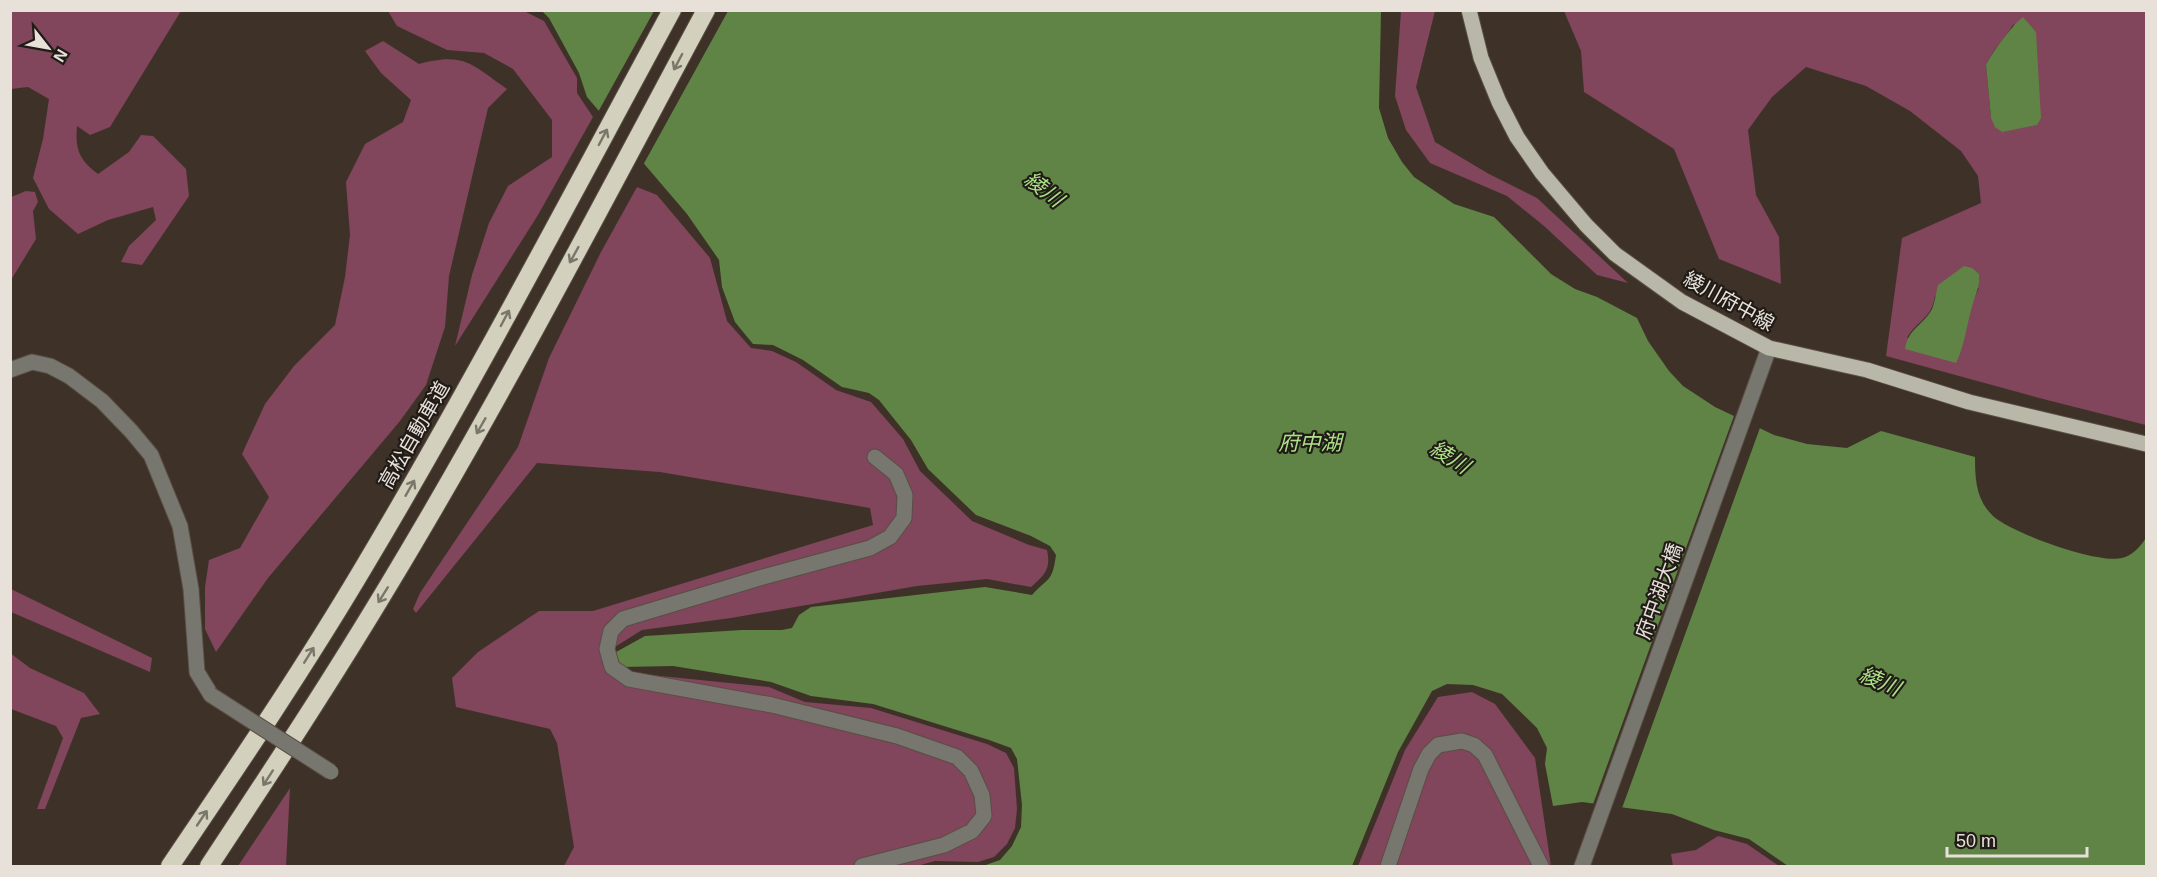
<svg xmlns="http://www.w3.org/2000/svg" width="2157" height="877" viewBox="0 0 2157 877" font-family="Helvetica,'Noto Sans JP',sans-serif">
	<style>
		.green { fill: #81455c; fill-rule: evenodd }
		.water { fill: #5f8445 }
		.pier { fill: #3e3228 }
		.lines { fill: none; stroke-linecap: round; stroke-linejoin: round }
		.minor-casing { stroke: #594e44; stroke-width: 17 }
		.major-casing { stroke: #594e44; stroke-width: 17 }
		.highway-casing { stroke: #594e44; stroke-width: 20 }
		.minor { stroke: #77766f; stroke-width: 15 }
		.major { stroke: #b9b7a8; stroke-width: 15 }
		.highway { stroke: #d3d0be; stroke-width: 18 }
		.minor-bridge-casing { stroke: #594e44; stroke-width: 17; stroke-linecap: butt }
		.minor-bridge { stroke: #77766f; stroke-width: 15 }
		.oneway { stroke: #7a766a }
		.labels { text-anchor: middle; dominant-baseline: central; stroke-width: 4.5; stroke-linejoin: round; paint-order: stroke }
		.street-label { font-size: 20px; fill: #e8e1da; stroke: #201b17 }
		.water-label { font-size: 21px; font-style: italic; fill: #ace188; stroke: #201b17 }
	</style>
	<rect width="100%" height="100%" fill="#3e3228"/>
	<path class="green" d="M 11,10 L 181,11 L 110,127 L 90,135 L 77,126 C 75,149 79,160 98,174 L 129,152 L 141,135 L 153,136 L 186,169 L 189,196 L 142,265 L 121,262 L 129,246 L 156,220 L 153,207 L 108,220 L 78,234 L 49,209 L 33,178 L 43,139 L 49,99 L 28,87 L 11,89 Z
		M 437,11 L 442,12 L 524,11 L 544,21 L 577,78 L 577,93 L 593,117 L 538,215 L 455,346 L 472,275 L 489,223 L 508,186 L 552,157 L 552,120 L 513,69 L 484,53 L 447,50 L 397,26 L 388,11 Z
		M 1401,11 L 1435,11 L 1416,87 L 1435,142 L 1489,174 L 1537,198 L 1628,283 L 1597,275 L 1544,226 L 1507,196 L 1430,163 L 1406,130 L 1395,96 Z
		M 1564,11 L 2146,11 L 2146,425 L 2047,400 L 1886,356 L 1902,238 L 1981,203 L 1978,176 L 1961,151 L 1910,111 L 1866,86 L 1806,67 L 1772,97 L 1748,130 L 1756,195 L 1779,237 L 1781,284 L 1719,259 L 1674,149 L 1584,92 L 1581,51 ZM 2014,23 L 1991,118 L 1986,65 C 1992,50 2006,38 2014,23 ZM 1979,288 L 1972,303 L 1967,324 L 1907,338 C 1917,320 1931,320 1935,296 Z
		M 383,41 L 419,64 C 465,52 471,64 507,89 L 488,108 L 449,276 L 445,327 L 426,385 L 400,421 L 268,578 L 216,652 L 205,629 L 205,587 L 209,560 L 240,548 L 269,497 L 242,454 L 265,404 L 294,366 L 335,325 L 345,277 L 350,235 L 346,182 L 365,144 L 403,122 L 411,100 L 381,73 L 365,51 Z
		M 637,187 L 657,195 L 710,258 L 727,321 L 751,348 L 772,351 L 796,362 L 836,390 L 871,402 L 903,439 L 920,471 L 972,521 L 1029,545 L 1047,550 C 1051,570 1045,574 1031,587 L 987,579 L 917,586 L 731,618 L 642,630 L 602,655 L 604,667 L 631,673 L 769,687 L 805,702 L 871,708 L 987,744 L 1006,753 L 1014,768 L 1017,809 L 1015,828 L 1007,844 L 994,857 L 978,862 L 935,861 L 917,866 L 564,866 L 574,847 L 557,743 L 550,729 L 456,707 L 452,678 L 478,652 L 539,611 L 593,611 L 873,525 L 870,508 L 660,472 L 537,463 L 416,613 L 413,609 L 420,593 L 518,447 L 549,358 L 601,252 Z
		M 26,191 L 35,192 L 38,202 L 33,211 L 36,239 L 11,280 L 11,197 Z
		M 11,589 L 152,658 L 150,672 L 11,612 Z
		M 10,653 L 30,668 L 84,693 L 100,714 L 81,718 L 45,809 L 37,809 L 63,738 L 56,726 L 11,709 Z
		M 1472,692 L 1495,704 L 1535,758 L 1551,866 L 1358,866 L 1405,750 L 1438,697 Z
		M 290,788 L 286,866 L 238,866 Z
		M 1718,836 L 1747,844 L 1779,866 L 1673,866 L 1671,854 L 1696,850 Z"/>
	<path class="water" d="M 542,11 L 1381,11 L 1379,108 L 1388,138 L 1402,162 L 1414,177 L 1454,204 L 1494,217 L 1551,274 L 1575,289 L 1597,297 L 1637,318 L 1648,341 L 1669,371 L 1683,386 L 1715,407 L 1774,435 L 1807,444 L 1847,448 L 1881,431 L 1975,457 C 1975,479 1976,500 1993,516 C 2012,533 2097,564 2122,558 C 2133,555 2140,547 2146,538 L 2146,866 L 1788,866 L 1749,839 L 1714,830 L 1672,814 L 1582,802 L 1553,806 L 1545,764 L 1547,748 L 1537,728 L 1502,694 L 1473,685 L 1447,684 L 1432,691 L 1398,752 L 1352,866 L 976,866 L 983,866 L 1000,860 L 1012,846 L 1021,827 L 1022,805 L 1017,759 L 1011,748 L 989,740 L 873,704 L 811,696 L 771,682 L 673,666 L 621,667 L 609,656 L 645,636 L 742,630 L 782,630 L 792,628 L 799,615 L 811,607 L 985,587 L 1032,595 C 1049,576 1052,583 1056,555 L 1050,546 L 1031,536 L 976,515 L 928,469 L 911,440 L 879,400 L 869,393 L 842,387 L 803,360 L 773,345 L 753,344 L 735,322 L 722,287 L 719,260 L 687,214 L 587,97 L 579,73 L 549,18 Z
		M 2023,17 L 2036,32 L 2041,118 L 2037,125 L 2002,132 L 1995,127 L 1991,118 L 1986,65 C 1990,55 2014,23 2023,17 Z
		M 1964,266 L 1972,268 L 1979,274 C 1980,289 1975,294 1972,307 C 1966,327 1965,345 1956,363 L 1905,349 C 1909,327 1922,327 1932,309 C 1935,302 1936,292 1938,285 Z"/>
	<path class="pier" d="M 654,11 L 728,11 L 642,167 L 597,114 Z
		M 1735,413 L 1761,425 L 1621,811 L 1592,807 Z"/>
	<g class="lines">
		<defs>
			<path id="minor" d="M 10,370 L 32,362 L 50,366 L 69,376 L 102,401 L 131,431 L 151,455 L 180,526 L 191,589 L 197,672 L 211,695
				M 862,866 L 944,845 L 972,831 L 984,816 L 982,795 L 971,771 L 957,757 L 897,736 L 772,705 L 629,679 L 612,667 L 607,649 L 611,631 L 623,619 L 763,577 L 870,548 L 890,537 L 904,518 L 905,495 L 896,474 L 875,457
				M 1388,866 L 1421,769 L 1429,754 L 1438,745 L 1462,741 L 1474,745 L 1485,755 L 1541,866
				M 1582,866 L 1769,348"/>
			<path id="major" d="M 1469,10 L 1481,58 L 1499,102 L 1517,137 L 1542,173 L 1586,225 L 1615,254 L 1682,302 L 1769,348 L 1867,370 L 1969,402 L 2146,444"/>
			<path id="highway" d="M 170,866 C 237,767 304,668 365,565 C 473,384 571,196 672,10
				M 209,866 C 271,772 333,678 391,581 C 503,395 603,202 706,10"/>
		</defs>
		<use href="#minor" class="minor-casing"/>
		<use href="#major" class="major-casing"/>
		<use href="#highway" class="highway-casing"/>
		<use href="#minor" class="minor"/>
		<use href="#major" class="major"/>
		<use href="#highway" class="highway"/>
		<defs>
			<path id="minor-bridge" d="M 211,695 L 331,772"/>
		</defs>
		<use href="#minor-bridge" class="minor-bridge-casing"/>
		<use href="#minor-bridge" class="minor-bridge"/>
	</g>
	<defs><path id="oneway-shaft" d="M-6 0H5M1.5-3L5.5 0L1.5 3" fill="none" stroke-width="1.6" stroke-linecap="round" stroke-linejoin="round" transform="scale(1.5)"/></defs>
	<g class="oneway">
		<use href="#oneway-shaft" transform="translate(678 62) rotate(118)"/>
		<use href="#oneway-shaft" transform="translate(603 137) rotate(-62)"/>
		<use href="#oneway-shaft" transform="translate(574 255) rotate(119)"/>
		<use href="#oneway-shaft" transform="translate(505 318) rotate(-62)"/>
		<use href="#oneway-shaft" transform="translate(481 426) rotate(120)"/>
		<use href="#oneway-shaft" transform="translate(410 488) rotate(-60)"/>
		<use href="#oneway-shaft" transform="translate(383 595) rotate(122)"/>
		<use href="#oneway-shaft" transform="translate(309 655) rotate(-58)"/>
		<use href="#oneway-shaft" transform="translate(268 778) rotate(123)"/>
		<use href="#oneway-shaft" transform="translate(202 818) rotate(-56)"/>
	</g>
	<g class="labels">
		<g class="street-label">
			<text transform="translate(1729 301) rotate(29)">綾川府中線</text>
			<text transform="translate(414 435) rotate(-60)">高松自動車道</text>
			<text transform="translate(1659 591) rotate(-70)">府中湖大橋</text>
		</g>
		<g class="water-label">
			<text transform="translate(1044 189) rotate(38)">綾川</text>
			<text x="1310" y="442">府中湖</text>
			<text transform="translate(1450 457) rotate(32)">綾川</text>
			<text transform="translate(1880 681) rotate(23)">綾川</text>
		</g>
	</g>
	<rect width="2157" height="877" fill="none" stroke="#e8e1da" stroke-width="24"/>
	<g transform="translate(48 48) rotate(121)" stroke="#201b17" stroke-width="4.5" paint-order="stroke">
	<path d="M0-4.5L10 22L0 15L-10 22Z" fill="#e8e1da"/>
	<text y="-9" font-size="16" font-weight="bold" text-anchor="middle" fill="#e8e1da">N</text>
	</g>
	<path d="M1947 847v9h140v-9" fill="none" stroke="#e8e1da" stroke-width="3"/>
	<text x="1956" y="847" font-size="18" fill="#e8e1da" stroke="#201b17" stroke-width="4.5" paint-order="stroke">50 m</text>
</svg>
